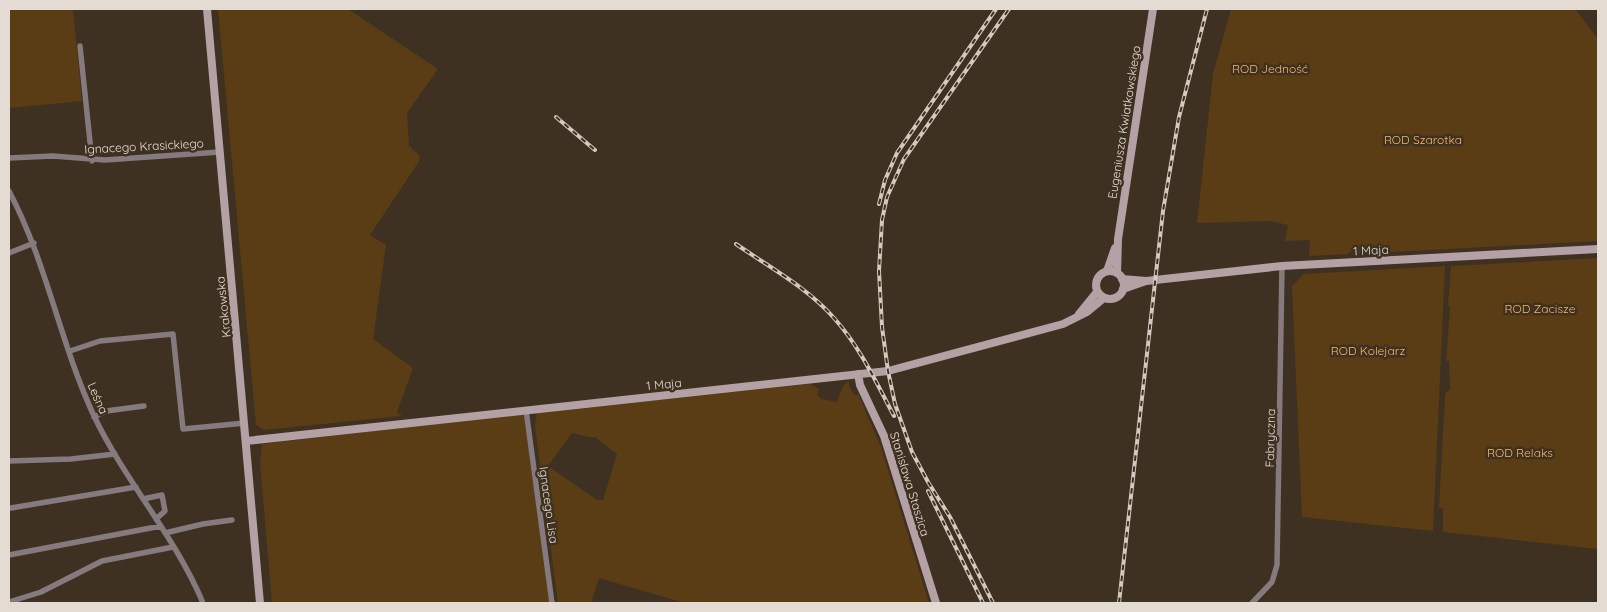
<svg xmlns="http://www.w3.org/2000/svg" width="1607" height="612" viewBox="0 0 1607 612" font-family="Quicksand,sans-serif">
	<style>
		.green { fill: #5a3c15; fill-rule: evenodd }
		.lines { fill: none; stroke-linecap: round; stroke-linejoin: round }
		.street { stroke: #857a7d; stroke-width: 5.5 }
		.secondary { stroke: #b3a1a6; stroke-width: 8 }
		.rail-casing { stroke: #d2c9bf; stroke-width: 4 }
		.rail { stroke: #3f3122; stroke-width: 2; stroke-dasharray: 5.5; stroke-linecap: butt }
		.labels { text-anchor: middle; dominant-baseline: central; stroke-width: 5; stroke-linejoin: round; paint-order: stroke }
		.park-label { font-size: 12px; fill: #f6b665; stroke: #3f3122 }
		.street-label { font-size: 12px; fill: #e4dcd2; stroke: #3f3122 }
	</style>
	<rect width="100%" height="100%" fill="#3f3122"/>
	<path class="green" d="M 9,9 L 73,9 L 82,101 L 9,108 Z
		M 218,9 L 348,9 L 438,69 L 407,113 L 409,146 L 419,155 L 420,160 L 370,235 L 386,245 L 373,339 L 413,368 L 397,412 L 402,416 L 264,430 L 256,425 Z
		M 1231,9 L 1575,9 L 1598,39 L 1598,241 L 1355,254 L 1355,252 L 1349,252 L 1349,254 L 1309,256 L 1310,240 L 1285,241 L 1288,225 L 1270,221 L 1197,223 L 1213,74 Z
		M 1598,258 L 1598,549 L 1443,532 L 1443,509 L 1439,507 L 1445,397 L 1446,392 L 1450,390 L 1449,361 L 1446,361 L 1450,308 L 1448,304 L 1451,266 Z
		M 1445,266 L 1433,531 L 1302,517 L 1292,286 L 1304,274 Z
		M 849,381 L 849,386 L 855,396 L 858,394 L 881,447 L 929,603 L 685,603 L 599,578 L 591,603 L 558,603 L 535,426 L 537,413 L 809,384 L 819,389 L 817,395 L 821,399 L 837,402 L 843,386 ZM 572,433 L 588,437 L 595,437 L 617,454 L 603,500 L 597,500 L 548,466 Z
		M 521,414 L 524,415 L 550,603 L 272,603 L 260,463 L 262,444 Z"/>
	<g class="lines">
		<path class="street" d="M 80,46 L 92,161
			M 9,158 L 53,156 L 105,160 L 220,152
			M 9,191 C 47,263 60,343 94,416 C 125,481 175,536 203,603
			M 9,253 L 34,243
			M 70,351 L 100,341 L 173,334 L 183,429 L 245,423
			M 526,410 L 552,603
			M 94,417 L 106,411 L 144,406
			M 9,461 L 71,459 L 115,454
			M 143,499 L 162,495 L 165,511 L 156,519
			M 11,508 L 136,487
			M 165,533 L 203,524 L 232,520
			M 9,555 L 161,526
			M 9,602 L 41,592 L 102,561 L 173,547
			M 1252,603 L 1272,582 L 1277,565 L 1282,266"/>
		<path class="secondary" d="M 207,9 L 260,603
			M1096 285a14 14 0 1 1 28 0a14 14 0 1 1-28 0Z
			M 1107,271 L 1115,248
			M 1117,273 L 1118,239 L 1153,9
			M 1122,279 L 1146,281 L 1282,266 L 1598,249
			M 1123,289 L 1146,281
			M 1079,314 L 1097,292
			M 858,374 L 860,385 L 884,436 L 936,603
			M 246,441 L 888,371 L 1063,324 L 1087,312 L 1104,298"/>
		<defs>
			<path id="rail" d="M 556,117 L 595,150
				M 879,204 L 885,180 L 897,153 L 996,9
				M 736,244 C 769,267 808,288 834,318 C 860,347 876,382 894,416
				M 928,491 L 983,603
				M 993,603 L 950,517 L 928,482 L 912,452 L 895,404 L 888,371 L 882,327 L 879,271 L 882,220 L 887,197 L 904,159 L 1009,9
				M 1119,603 L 1163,211 L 1179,117 L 1207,9"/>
		</defs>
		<use href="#rail" class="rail-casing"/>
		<use href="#rail" class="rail"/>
	</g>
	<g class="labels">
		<g class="park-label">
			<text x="1270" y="68">ROD Jedność</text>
			<text x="1423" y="139">ROD Szarotka</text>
			<text x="1540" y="308">ROD Zacisze</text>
			<text x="1368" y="350">ROD Kolejarz</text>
			<text x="1520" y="452">ROD Relaks</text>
		</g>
		<g class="street-label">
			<text transform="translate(1124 122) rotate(-81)">Eugeniusza Kwiatkowskiego</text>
			<text transform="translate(144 146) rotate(-3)">Ignacego Krasickiego</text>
			<text transform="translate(1371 250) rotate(-3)">1 Maja</text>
			<text transform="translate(223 307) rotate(-96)">Krakowska</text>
			<text transform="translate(664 384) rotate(-6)">1 Maja</text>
			<text transform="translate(98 398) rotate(66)">Leśna</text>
			<text transform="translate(1270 438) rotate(-89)">Fabryczna</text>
			<text transform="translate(910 484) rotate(73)">Stanisława Staszica</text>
			<text transform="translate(549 505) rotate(82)">Ignacego Lisa</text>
		</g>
	</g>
	<rect width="1607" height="612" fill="none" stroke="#e4dcd2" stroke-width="20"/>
</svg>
